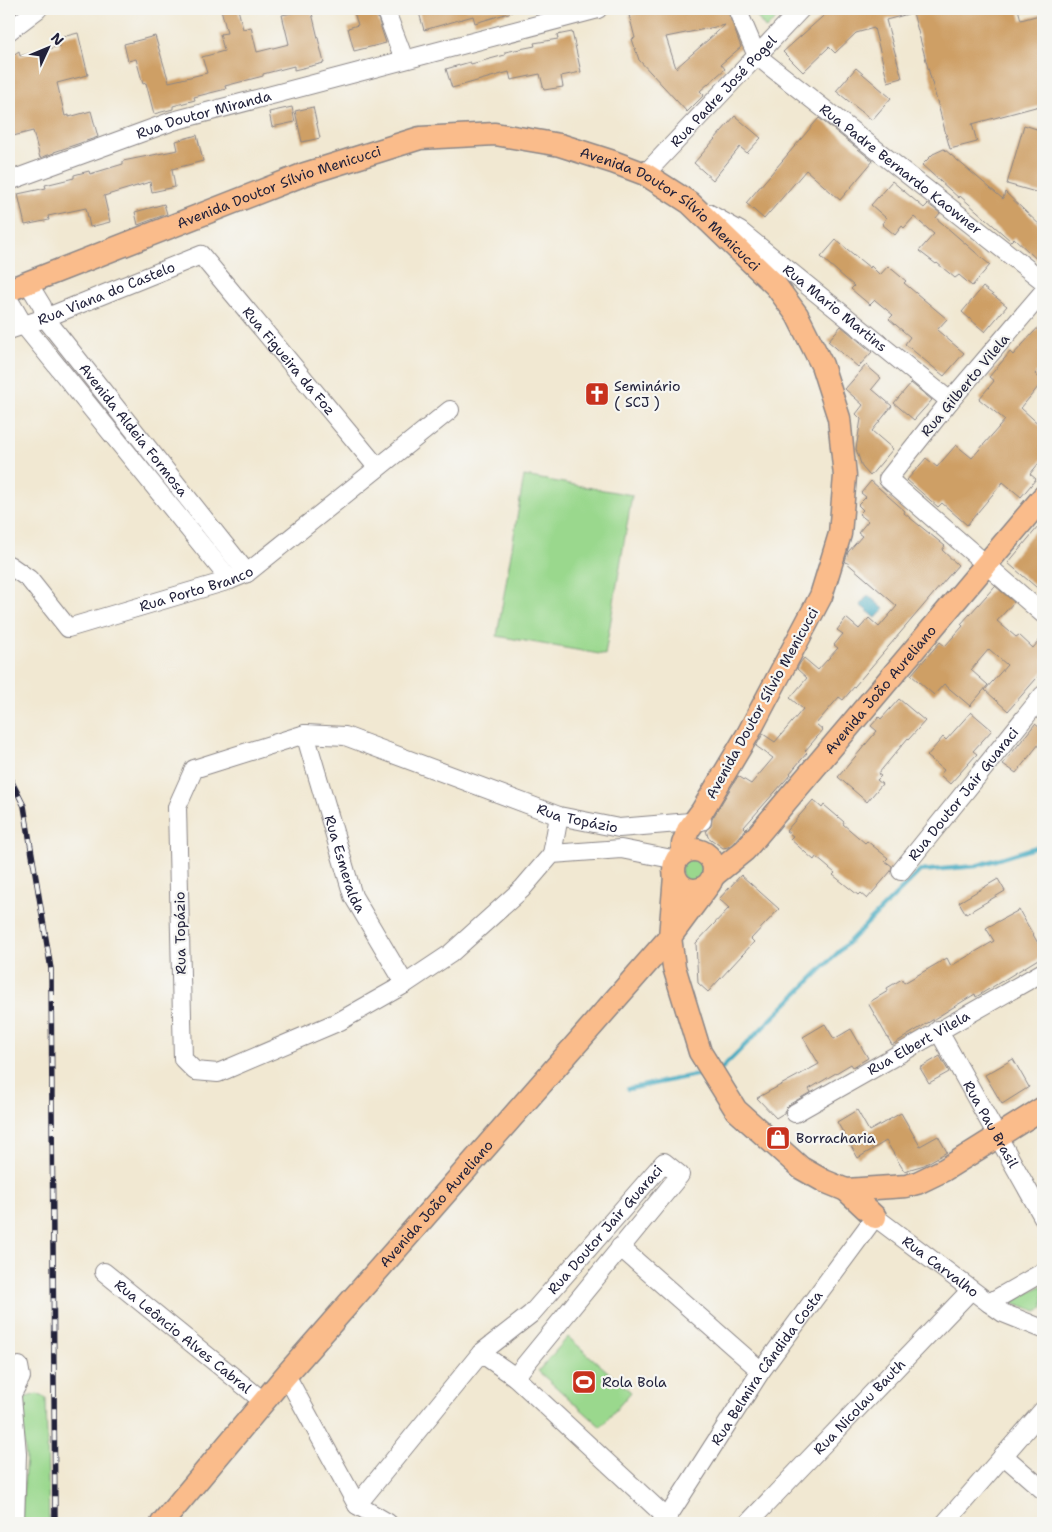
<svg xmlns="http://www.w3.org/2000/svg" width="1052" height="1532" viewBox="0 0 1052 1532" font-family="'Shantell Sans',sans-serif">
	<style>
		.green { fill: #9ad88d; stroke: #5e7d64 }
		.water { fill: #40a9c0; stroke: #31667e }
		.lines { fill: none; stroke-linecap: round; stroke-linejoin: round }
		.stream { stroke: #40a9c0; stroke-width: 4.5 }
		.building { fill: #ce9f65; fill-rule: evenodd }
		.minor-casing { stroke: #8a8586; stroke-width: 20 }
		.major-casing { stroke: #8a8586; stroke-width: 25 }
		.minor { stroke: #fff; stroke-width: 18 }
		.major { stroke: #fabc8b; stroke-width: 22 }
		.rail-casing { stroke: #22223b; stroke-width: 5.5 }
		.rail { stroke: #f6f6f2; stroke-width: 4; stroke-dasharray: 11; stroke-linecap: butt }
		.labels { text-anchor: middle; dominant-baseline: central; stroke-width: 4.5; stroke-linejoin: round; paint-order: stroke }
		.street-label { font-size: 14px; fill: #22223b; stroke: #f6f6f2 }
		.poi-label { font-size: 14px; fill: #22223b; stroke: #f6f6f2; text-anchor: start }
	</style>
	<rect width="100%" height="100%" fill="#f6f6f2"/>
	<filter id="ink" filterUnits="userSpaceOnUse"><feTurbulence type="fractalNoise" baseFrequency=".02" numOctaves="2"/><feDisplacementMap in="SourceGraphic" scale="10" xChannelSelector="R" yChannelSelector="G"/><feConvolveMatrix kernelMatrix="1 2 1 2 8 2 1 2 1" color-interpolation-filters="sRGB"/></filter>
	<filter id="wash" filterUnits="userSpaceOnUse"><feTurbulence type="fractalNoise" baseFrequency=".0096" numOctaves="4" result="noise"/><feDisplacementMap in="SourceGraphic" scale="20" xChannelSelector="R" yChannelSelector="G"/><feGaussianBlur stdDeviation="1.12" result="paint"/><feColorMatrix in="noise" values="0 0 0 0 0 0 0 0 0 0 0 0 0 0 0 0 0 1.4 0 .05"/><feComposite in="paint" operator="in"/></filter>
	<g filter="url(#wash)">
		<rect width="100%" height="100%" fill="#f1e8d2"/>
		<path class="green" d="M 751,9 L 786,9 L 766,29 Z
			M 524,476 L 632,495 L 605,655 L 497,636 Z
			M681 870a12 12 0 1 1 24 0a12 12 0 1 1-24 0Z
			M 1043,1285 L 1043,1308 L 1037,1311 L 1011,1302 Z
			M 568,1337 L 631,1392 L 601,1427 L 538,1371 Z
			M 37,1394 L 46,1398 L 49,1523 L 21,1523 L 26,1457 L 17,1400 Z"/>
		<path class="water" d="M 868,595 L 884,609 L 876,618 L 860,605 Z"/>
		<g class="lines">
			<path class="stream" d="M 718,1070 L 721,1069 L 920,871 L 976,866 L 1043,845
				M 628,1089 L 705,1073"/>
		</g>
		<g id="blocks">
			<path class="building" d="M 221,9 L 238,9 L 243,29 L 251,27 L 257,52 L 289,44 L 282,15 L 311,9 L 324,63 L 294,70 L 294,66 L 263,74 L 263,76 L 225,86 L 226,89 L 194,97 L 195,100 L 173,106 L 173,109 L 154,114 L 146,83 L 143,84 L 136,59 L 128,61 L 124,44 L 155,36 L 169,82 L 207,73 L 202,57 L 224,51 L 220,34 L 227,33 Z
				M 353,9 L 375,9 L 386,43 L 354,51 L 348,28 L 358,25 Z
				M 418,9 L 511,9 L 512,12 L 475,23 L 473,16 L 424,30 Z
				M 656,9 L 697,9 L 698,12 L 710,9 L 727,9 L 741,47 L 721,64 L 725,69 L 700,91 L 704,95 L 687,112 L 639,60 L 632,39 L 635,38 L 629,15 ZM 725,25 L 676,68 L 666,37 Z
				M 831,9 L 912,9 L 912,13 L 886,20 L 902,78 L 888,82 L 874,28 L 856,33 L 835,53 L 829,47 L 803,72 L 783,52 Z
				M 912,9 L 944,9 L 945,13 L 961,9 L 1018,9 L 1021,20 L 1043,14 L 1043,105 L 972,124 L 977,142 L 950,149 Z
				M 572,32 L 581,72 L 561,76 L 563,87 L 544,90 L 540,74 L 511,80 L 509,72 L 452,88 L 446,69 L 470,62 L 471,64 L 505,55 L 505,52 L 535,46 L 534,43 L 558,39 L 557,35 Z
				M 78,33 L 88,75 L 57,83 L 65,116 L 69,115 L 69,117 L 91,111 L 98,137 L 54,152 L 54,153 L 40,158 L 33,131 L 9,137 L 9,58 L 19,51 L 20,56 L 60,46 L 58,38 Z
				M 856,68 L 891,98 L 872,120 L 836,91 Z
				M 292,107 L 295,122 L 272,127 L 269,112 Z
				M 313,107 L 320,138 L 302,142 L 295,111 Z
				M 735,116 L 761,138 L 747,153 L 740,147 L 713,180 L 694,163 Z
				M 819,118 L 873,161 L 840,200 L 806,170 L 764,219 L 746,203 Z
				M 1024,125 L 1043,131 L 1043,194 L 1007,184 Z
				M 197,135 L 203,161 L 172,169 L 175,187 L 152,192 L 150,182 L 104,196 L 110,222 L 90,227 L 86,208 L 48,216 L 49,220 L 25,225 L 18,194 L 46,188 L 45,185 L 74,178 L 74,175 L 89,171 L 90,174 L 123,164 L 123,161 L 178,150 L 176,141 Z
				M 944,149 L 1003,199 L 1005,192 L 1043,228 L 1043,265 L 1014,238 L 1011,241 L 960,196 L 959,198 L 922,165 L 933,154 Z
				M 892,181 L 924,208 L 928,204 L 940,213 L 936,218 L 990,265 L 972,286 L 959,275 L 955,278 L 937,263 L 936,264 L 919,251 L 934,234 L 914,217 L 904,228 L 902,226 L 895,235 L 882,224 L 886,218 L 871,205 Z
				M 164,204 L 167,214 L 138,225 L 135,212 Z
				M 836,240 L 870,268 L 871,266 L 880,275 L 888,266 L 906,281 L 904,283 L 947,319 L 937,330 L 964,353 L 944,376 L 905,344 L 910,337 L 889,319 L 893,315 L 875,300 L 870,305 L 851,289 L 854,286 L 821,257 Z
				M 983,287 L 1007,306 L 985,332 L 962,312 Z
				M 1043,322 L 1043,365 L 1035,374 L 1043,381 L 1021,408 L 1043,428 L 1043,458 L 1030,474 L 1036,479 L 1021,497 L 1003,482 L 967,525 L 942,503 L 938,507 L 907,480 L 926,458 L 937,467 L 956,445 L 972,458 L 1005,420 L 979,399 L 994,381 L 989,377 L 1010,352 L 1013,355 Z
				M 841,326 L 872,352 L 858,367 L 828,341 Z
				M 866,365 L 881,378 L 872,389 L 892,406 L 872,431 L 893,449 L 870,476 L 862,467 L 856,449 L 861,419 L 856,414 L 863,405 L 845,389 Z
				M 911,383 L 932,400 L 914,420 L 894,403 Z
				M 871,481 L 905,511 L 904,513 L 945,546 L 942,550 L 958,565 L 843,700 L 839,697 L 816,724 L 823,730 L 805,751 L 807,753 L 790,773 L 791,774 L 744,827 L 746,829 L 736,841 L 728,847 L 723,848 L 708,837 L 706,830 L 711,826 L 712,819 L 738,776 L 751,784 L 773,758 L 756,746 L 763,734 L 775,742 L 803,709 L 790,698 L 807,678 L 797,669 L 800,663 L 804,658 L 818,670 L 838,648 L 834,645 L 843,634 L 837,630 L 846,618 L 859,629 L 869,618 L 879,627 L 897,606 L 845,561 L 848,552 L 862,536 L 858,533 L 868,521 L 859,514 L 863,510 L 858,505 L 866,497 L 861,493 Z
				M 1043,521 L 1043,593 L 1008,563 Z
				M 995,586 L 1014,602 L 997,621 L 1016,637 L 1019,635 L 1033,648 L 1043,636 L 1043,671 L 1008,711 L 985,690 L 1007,665 L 989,649 L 971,670 L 988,685 L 970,706 L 944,684 L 934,695 L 911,675 L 940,642 L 945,646 L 963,626 L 961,624 Z
				M 899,699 L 925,721 L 909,739 L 908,738 L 878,774 L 881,776 L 877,780 L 882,784 L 867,802 L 838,777 L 877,731 L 871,726 L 879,717 L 881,719 Z
				M 971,712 L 992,730 L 973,751 L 977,754 L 950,784 L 940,775 L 944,770 L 927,756 L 943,737 L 946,740 Z
				M 1035,724 L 1043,730 L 1043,739 L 1016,773 L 1003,764 Z
				M 813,800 L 822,808 L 824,805 L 844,822 L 843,824 L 865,843 L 867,841 L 888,858 L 885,861 L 892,866 L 891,871 L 867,899 L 860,893 L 858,895 L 833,875 L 835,873 L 816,857 L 814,860 L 790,839 L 793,836 L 786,831 Z
				M 741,875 L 779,909 L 751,939 L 754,942 L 708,992 L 698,983 L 696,943 L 729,908 L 719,899 Z
				M 998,879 L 1005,891 L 966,914 L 959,902 Z
				M 1019,910 L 1043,952 L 1043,956 L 976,997 L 975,994 L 952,1008 L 892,1045 L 868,1003 L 888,991 L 887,988 L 902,979 L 904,983 L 947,958 L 951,966 L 994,941 L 986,928 Z
				M 825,1024 L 834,1039 L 851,1029 L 868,1058 L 853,1067 L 851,1064 L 809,1089 L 811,1092 L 790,1104 L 786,1108 L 784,1113 L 776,1118 L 757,1098 L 819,1064 L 803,1037 Z
				M 940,1056 L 949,1072 L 929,1083 L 920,1068 Z
				M 1013,1059 L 1029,1087 L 1002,1104 L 985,1075 Z
				M 857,1110 L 869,1131 L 901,1113 L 920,1146 L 938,1136 L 947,1152 L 924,1165 L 904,1171 L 886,1141 L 858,1158 L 837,1122 Z"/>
		</g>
	</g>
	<g filter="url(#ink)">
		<use href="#blocks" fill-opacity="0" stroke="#8a8586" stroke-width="1"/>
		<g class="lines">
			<defs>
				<g id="minor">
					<path d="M 385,9 L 404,59"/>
					<path id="s1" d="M 737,9 L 757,56 L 1043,281"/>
					<path d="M 9,31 L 38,9"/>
					<path id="s2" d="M 645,174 L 801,9"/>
					<path id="s3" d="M 9,181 L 173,121 L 598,9"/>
					<path id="s4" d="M 708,213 L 740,231 L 950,401"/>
					<path id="s5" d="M 28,283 L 42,306 L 45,318 L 247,573"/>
					<path d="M 1043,292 L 950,401 L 888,479 L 1043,614"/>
					<path d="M 9,300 L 23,324 L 230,580"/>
					<path id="s6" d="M 9,330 L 45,318 L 201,255 L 377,467"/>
					<path id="s7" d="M 9,565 L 29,579 L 68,628 L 230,580 L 247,573 L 450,410"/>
					<path id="s8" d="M 305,734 L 353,896 L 405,984"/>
					<path d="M 552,854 L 559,816"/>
					<path id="s9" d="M 677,860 L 621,849 L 552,854 L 522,889 L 450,954 L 405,984 L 340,1021 L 218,1073 L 195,1071 L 183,1059 L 177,807 L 194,769 L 305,734 L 345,736 L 559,816 L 619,828 L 702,821"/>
					<path id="s10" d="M 901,871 L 1043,695"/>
					<path id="s11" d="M 938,1030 L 1043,1217"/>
					<path id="s12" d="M 795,1113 L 1043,972"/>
					<path d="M 620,1247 L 761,1371"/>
					<path id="s13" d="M 104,1272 L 263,1401"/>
					<path d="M 989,1303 L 1043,1272"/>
					<path d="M 481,1353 L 515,1377 L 667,1518"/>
					<path d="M 286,1375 L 357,1505 L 388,1523"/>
					<path d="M 12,1396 L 17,1453 L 15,1523"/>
					<path d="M 9,1400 L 21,1377 L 19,1366"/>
					<path d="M 1003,1455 L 1043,1490"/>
					<path id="s14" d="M 357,1505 L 481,1353 L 531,1314 L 664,1162 L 680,1175 L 515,1377"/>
					<path id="s15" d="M 661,1523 L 667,1518 L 761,1371 L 875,1217 L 989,1303 L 1003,1313 L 1043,1329"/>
					<path id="s16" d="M 748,1523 L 970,1291"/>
					<path d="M 945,1523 L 1043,1410"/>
				</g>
				<g id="major">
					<path id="s17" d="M 9,290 L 305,174 L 420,138 L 495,134 L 560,145 L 613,162 L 645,174 L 690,203 L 776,286 L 797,315 L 822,365 L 839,418 L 845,476 L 840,534 L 821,596 L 748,734 L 702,811 L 688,830 L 683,844 L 682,854"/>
					<circle cx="694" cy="870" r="20"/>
					<path d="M 675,876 L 670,937 L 674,967 L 700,1052 L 736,1110 L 801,1168 L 824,1181 L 846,1190 L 906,1186 L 917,1183 L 944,1170 L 1043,1108"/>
					<path id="s18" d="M 713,876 L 745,850 L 1043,497"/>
					<path d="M 846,1190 L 875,1217"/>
					<path id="s19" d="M 162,1523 L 286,1375 L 670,937 L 710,883"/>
				</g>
			</defs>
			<use href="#minor" class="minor-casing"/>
			<use href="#major" class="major-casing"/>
			<use href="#minor" class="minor"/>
			<use href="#major" class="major"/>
			<defs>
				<path id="rail" d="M 9,776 L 24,806 L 51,969 L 55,1523"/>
			</defs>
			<use href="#rail" class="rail-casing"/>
			<use href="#rail" class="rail"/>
		</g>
	</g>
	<defs>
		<symbol id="church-square" viewBox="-11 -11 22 22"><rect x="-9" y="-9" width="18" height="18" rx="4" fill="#c8321e" stroke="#f6f6f2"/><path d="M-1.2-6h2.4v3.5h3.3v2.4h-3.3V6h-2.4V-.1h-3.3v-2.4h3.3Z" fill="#fff"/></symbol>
		<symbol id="shop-square" viewBox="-11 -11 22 22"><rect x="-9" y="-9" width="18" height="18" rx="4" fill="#c8321e" stroke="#f6f6f2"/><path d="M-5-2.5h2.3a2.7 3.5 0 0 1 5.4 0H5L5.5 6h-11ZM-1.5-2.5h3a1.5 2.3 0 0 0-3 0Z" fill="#fff"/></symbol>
		<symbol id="stadium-square" viewBox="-11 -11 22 22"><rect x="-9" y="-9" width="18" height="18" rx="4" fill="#c8321e" stroke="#f6f6f2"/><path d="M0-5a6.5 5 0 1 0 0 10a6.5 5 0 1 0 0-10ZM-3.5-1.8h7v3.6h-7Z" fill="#fff"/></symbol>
	</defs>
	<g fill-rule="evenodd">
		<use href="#church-square" x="583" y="380" width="28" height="28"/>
		<use href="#shop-square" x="764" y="1124" width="28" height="28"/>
		<use href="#stadium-square" x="570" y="1368" width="28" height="28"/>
	</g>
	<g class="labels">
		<g class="street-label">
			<text stroke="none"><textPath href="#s2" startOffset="114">Rua Padre José Pogel</textPath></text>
			<text stroke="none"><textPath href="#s3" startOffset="206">Rua Doutor Miranda</textPath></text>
			<text stroke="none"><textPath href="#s1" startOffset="234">Rua Padre Bernardo Kaowner</textPath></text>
			<text stroke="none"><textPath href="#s17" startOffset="289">Avenida Doutor Sílvio Menicucci</textPath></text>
			<text stroke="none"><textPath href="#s17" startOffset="709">Avenida Doutor Sílvio Menicucci</textPath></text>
			<text stroke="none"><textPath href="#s6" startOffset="104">Rua Viana do Castelo</textPath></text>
			<text stroke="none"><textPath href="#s4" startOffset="159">Rua Mario Martins</textPath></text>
			<text stroke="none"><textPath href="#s6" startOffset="344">Rua Figueira da Foz</textPath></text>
			<text transform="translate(965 385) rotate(-50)">Rua Gilberto Vilela</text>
			<text stroke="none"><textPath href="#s5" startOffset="182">Avenida Aldeia Formosa</textPath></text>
			<text stroke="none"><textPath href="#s7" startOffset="221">Rua Porto Branco</textPath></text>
			<text stroke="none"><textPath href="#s18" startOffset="251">Avenida João Aureliano</textPath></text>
			<text transform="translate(762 703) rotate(-61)">Avenida Doutor Sílvio Menicucci</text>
			<text stroke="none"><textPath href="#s10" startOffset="99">Rua Doutor Jair Guaraci</textPath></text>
			<text stroke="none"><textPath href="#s9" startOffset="1268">Rua Topázio</textPath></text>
			<text stroke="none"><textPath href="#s8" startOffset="136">Rua Esmeralda</textPath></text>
			<text transform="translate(180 933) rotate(-91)">Rua Topázio</text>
			<text stroke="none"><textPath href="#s12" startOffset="142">Rua Elbert Vilela</textPath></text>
			<text stroke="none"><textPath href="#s11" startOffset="108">Rua Pau Brasil</textPath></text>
			<text stroke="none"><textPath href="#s19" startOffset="421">Avenida João Aureliano</textPath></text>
			<text stroke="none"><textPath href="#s14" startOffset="372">Rua Doutor Jair Guaraci</textPath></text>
			<text stroke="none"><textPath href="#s15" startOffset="456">Rua Carvalho</textPath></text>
			<text stroke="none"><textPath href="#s13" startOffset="102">Rua Leôncio Alves Cabral</textPath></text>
			<text stroke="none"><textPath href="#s15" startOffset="188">Rua Belmira Cândida Costa</textPath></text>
			<text stroke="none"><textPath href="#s16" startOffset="161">Rua Nicolau Bauth</textPath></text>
		</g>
		<g class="poi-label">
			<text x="614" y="386">Seminário<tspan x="614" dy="16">( SCJ )</tspan></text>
			<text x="796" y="1138">Borracharia</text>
			<text x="602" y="1382">Rola Bola</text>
		</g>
	</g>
	<rect width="1052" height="1532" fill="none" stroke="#f6f6f2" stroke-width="30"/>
	<g transform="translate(48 48) rotate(46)" stroke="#f6f6f2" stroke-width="4" paint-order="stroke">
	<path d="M0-4L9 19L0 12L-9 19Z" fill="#22223b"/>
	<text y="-8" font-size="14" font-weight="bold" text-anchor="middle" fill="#22223b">N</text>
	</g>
</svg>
